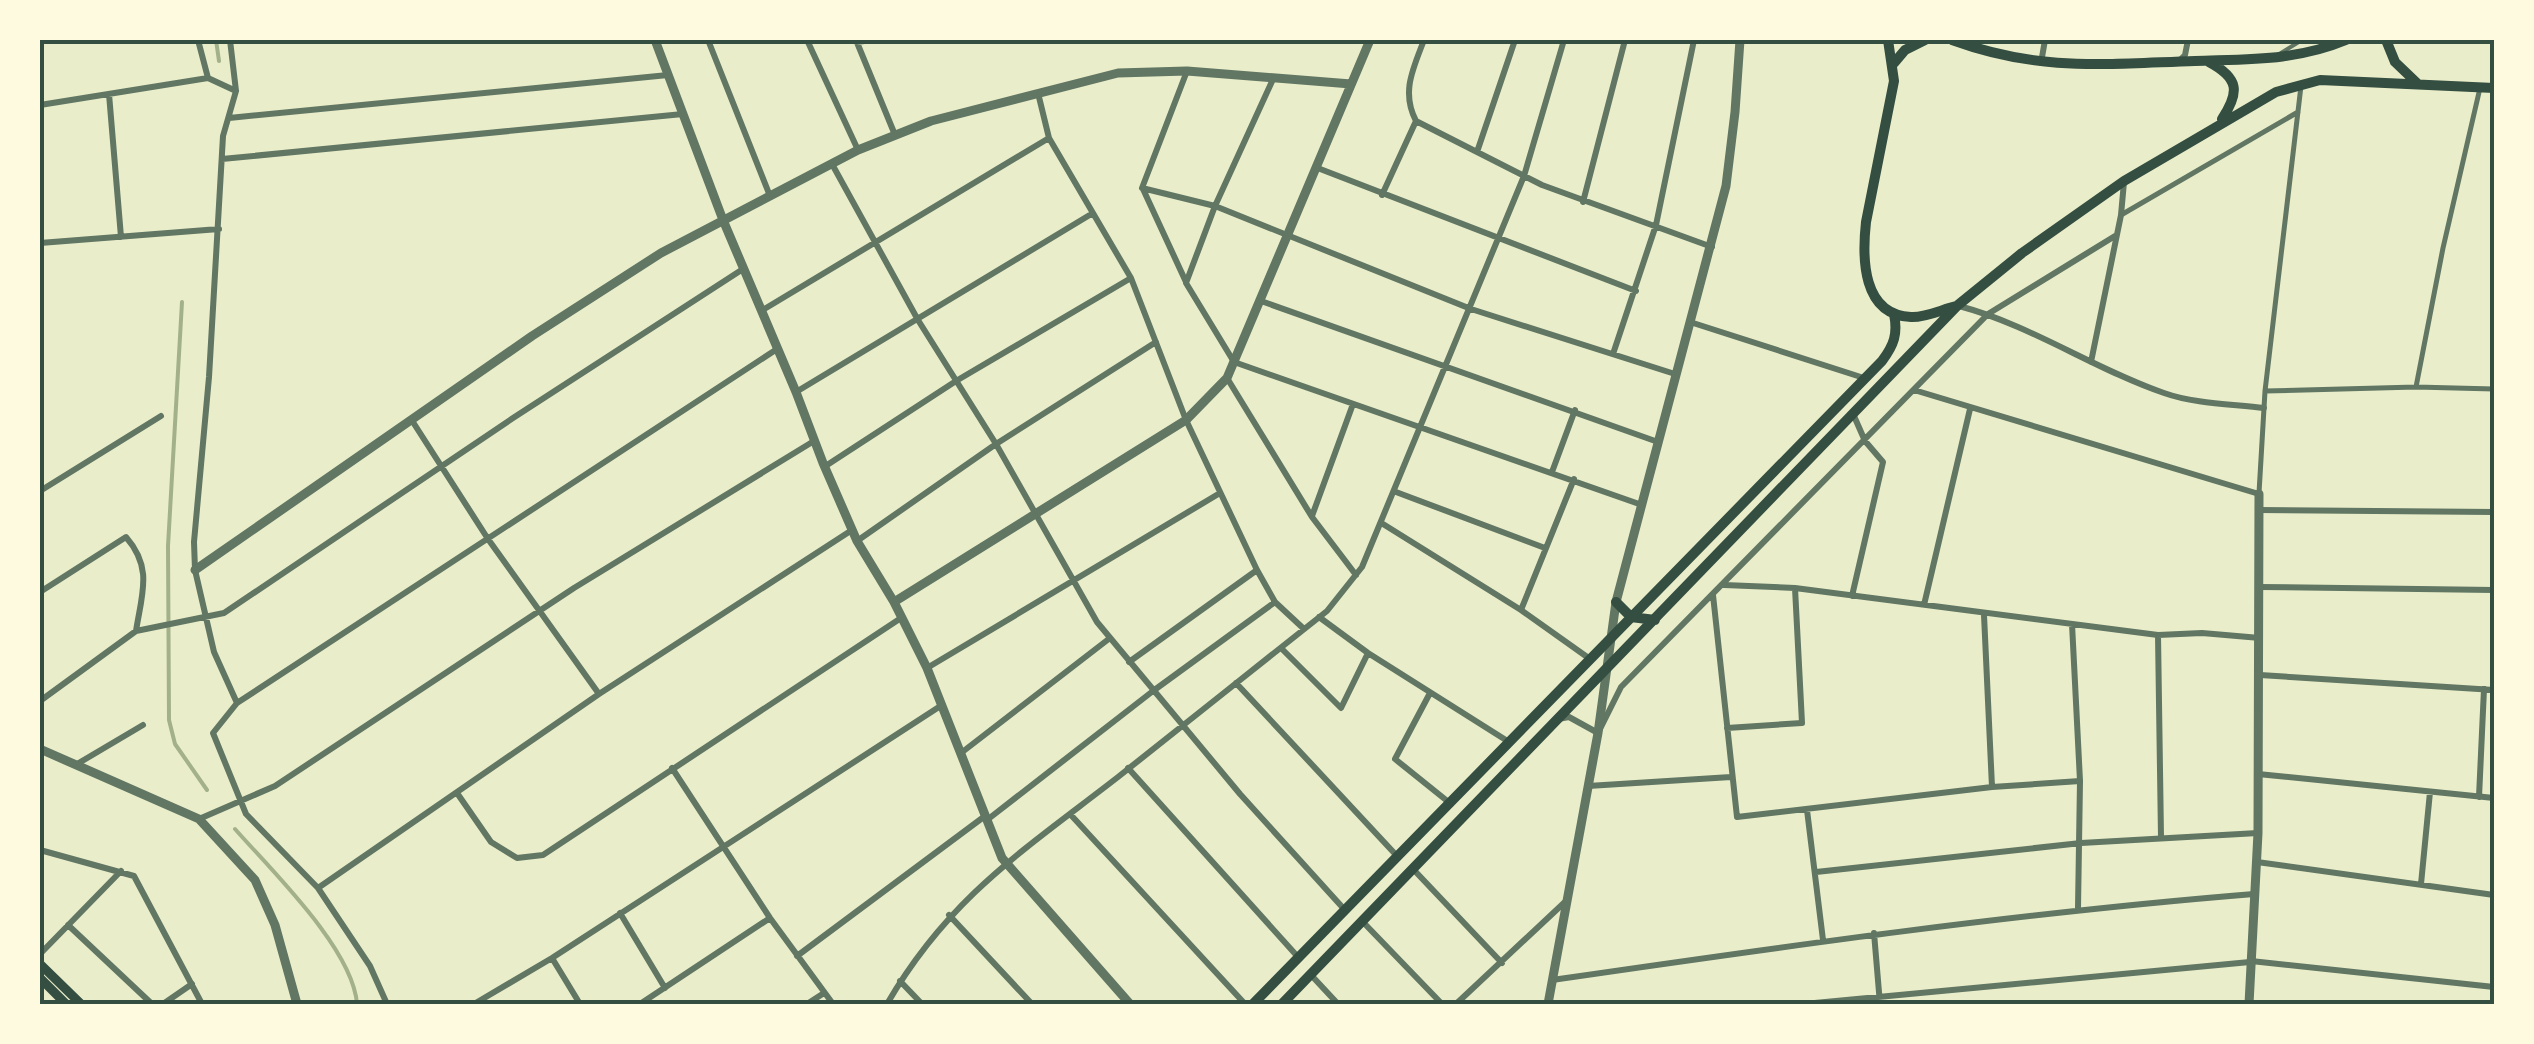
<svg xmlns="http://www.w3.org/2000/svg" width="2534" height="1044" viewBox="0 0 2534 1044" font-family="Quicksand,sans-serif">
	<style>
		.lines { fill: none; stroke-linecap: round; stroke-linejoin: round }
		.stream { stroke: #a3b18a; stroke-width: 4 }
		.service { stroke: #617663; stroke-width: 4 }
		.pedestrian { stroke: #617663; stroke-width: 5 }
		.minor { stroke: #617663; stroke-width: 6 }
		.tertiary { stroke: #617663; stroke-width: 9 }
		.secondary { stroke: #344e41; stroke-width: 9 }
		.primary { stroke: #344e41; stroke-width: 10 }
		.neatline { fill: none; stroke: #344e41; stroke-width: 4 }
	</style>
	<rect width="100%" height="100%" fill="#e9edc9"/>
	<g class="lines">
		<path class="stream" d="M 216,40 L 219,61
			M 182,302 L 168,546 L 169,720 L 175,744 L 207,790
			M 235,829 C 271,870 353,949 357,1004"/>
		<path class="service" d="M 2281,53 L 2302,40"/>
		<path class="pedestrian" d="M 2121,215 L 2298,112
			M 2416,387 L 2443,248 L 2480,88
			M 2265,391 L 2416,387 L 2494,389
			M 2259,493 L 2265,391 L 2301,86"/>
		<path class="minor" d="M 198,40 L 208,78
			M 230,40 L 236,91 L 223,136 L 209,377 L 194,542 L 195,570 L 214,652 L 237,703 L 213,733 L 246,814 L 318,888 L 370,966 L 387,1004
			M 708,40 L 770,196
			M 807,40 L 858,150
			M 856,40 L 895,135
			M 856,42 L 873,40
			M 2179,61 L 2185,55 L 2188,40
			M 2041,63 L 2045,40
			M 1274,77 L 1215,206 L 1186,283 L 1234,362 L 1642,505
			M 208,78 L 236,91
			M 1038,93 L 1049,138 L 1131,278 L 1186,420 L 1257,570 L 1275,602 L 1304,629
			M 109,94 L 121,237
			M 40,105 L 208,78
			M 229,118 L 668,75
			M 1416,121 L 1542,185 L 1712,247
			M 1477,152 L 1515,40
			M 222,159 L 683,114
			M 832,164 L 918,320 L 996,444 L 1097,622 L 1240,794 L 1344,909
			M 1315,167 L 1636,291
			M 1142,188 L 1215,206 L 1471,309 L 1675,374
			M 1142,188 L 1187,71
			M 1143,189 L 1186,282
			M 1382,195 L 1416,121 C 1401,92 1413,69 1424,40
			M 1583,202 L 1625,40
			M 40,243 L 219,229
			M 1261,301 L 1658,442
			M 1959,306 C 2031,325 2094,369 2164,393 C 2195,404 2232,404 2264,408
			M 761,311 L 1049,138
			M 1690,322 L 1864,378
			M 1613,354 L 1656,225 L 1694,40
			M 2091,362 L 2121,215 L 2124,182
			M 1227,378 L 1312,517 L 1356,575
			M 1914,390 L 2259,494
			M 796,392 L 1093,213
			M 411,419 L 488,539 L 599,694
			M 824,467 L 956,381 L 1131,278
			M 1552,472 L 1575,410
			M 40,491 L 161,416
			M 1396,492 L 1545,548
			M 2259,510 L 2494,512
			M 1312,516 L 1353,404
			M 1383,524 L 1521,610 L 1590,659
			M 857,541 L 996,444 L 1156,342
			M 1724,585 L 1795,588 L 2158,635 L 2202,633 L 2260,638
			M 2259,587 L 2494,590
			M 40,592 L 126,537 C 153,568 142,593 136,631
			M 1713,595 L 1737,817 L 1992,787 L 2080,781
			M 1852,596 L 1883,462 L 1865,441 L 1854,416
			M 1924,605 L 1970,409
			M 1521,610 L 1574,479
			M 1984,615 L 1992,787
			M 1319,617 L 1368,653 L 1509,742
			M 2072,624 L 2080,781 L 2078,908
			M 2158,635 L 2161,837
			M 1281,648 L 1341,708 L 1368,653
			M 1129,662 L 1257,570
			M 927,668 L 1220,493
			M 2260,675 L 2494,690
			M 1236,683 L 1397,856
			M 1430,693 L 1395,759 L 1451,804
			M 40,701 L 136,631 L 224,613 L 513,418 L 743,269
			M 237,703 L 777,349
			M 1558,719 L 1569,717 L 1598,733 L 1621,687 L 1988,314 L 2115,236
			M 1727,728 L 1802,723 L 1795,588
			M 961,753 L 1110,638
			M 77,764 L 143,725
			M 672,768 L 770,918 L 833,1004
			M 1128,768 L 1298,957
			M 2258,774 L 2494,798
			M 1588,786 L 1731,777
			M 457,793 L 491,842 L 517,858 L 543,855 L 901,618
			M 2479,797 L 2484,689
			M 1807,810 L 1823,940
			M 1070,814 L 1245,1004
			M 199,819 L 275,786 L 574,588 L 814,441
			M 987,820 L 1153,691 L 1275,602
			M 40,850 L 134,876 L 202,1004
			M 2257,862 L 2494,895
			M 1413,869 L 1502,963
			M 1816,872 L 2081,843 L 2258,833
			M 2421,884 L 2430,792
			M 318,888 L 599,694 L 852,530
			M 620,913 L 665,988
			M 949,915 L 1032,1004
			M 1362,921 L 1442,1004
			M 68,925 L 152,1004
			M 1874,933 L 1880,1004
			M 40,954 L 121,871
			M 797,956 L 985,816
			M 552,958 L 580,1004
			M 2251,961 L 2494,987
			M 1311,975 L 1338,1004
			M 1552,980 C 1786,946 2019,913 2254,894
			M 900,981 L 922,1004
			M 163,1004 L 192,984
			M 474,1004 L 552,958 L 942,705
			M 640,1004 L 770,918
			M 807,1004 L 824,993
			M 887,1004 C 949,897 1024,850 1118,777 C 1188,722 1257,666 1327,611 L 1362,567 L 1524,176 L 1564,40
			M 1456,1004 L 1566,901
			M 1804,1004 L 2250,962"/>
		<path class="tertiary" d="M 655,40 L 723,220 L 796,392 L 823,463 L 857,541 L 894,602 L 927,668 L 1002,858 L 1130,1004
			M 195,570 L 532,336 L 661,253 L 858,150 L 931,121 L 1118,73 L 1187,71 L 1351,84
			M 894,602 L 1186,420 L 1227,378 L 1370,40
			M 40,749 L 199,819 L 255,880 L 275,925 L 297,1004
			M 1548,1004 L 1598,733 L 1616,602 L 1726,186 L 1735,112 L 1740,40
			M 2249,1004 L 2258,833 L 2259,494"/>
		<path class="secondary" d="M 40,964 L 81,1004
			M 40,978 L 66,1004"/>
		<path class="primary" d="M 1888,40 L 1894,81 L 1866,222 C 1862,258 1862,315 1911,317 C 1925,318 1943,309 1957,306
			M 1952,40 C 2040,72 2104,64 2195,61 C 2248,59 2296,61 2346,40
			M 2386,40 L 2395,62 L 2418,84
			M 2209,62 C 2239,78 2240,92 2222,119
			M 1894,63 L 1905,50 L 1925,40
			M 1616,602 L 1631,617 L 1655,620
			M 1253,1004 L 1882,361 C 1894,345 1898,334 1894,314
			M 1282,1004 L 1958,305 L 2022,253 L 2124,181 L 2276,92 L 2320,80 L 2494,88"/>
	</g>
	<rect width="2534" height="1044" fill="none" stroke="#fefae0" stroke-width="85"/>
	<rect x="42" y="42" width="2450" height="960" class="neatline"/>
</svg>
